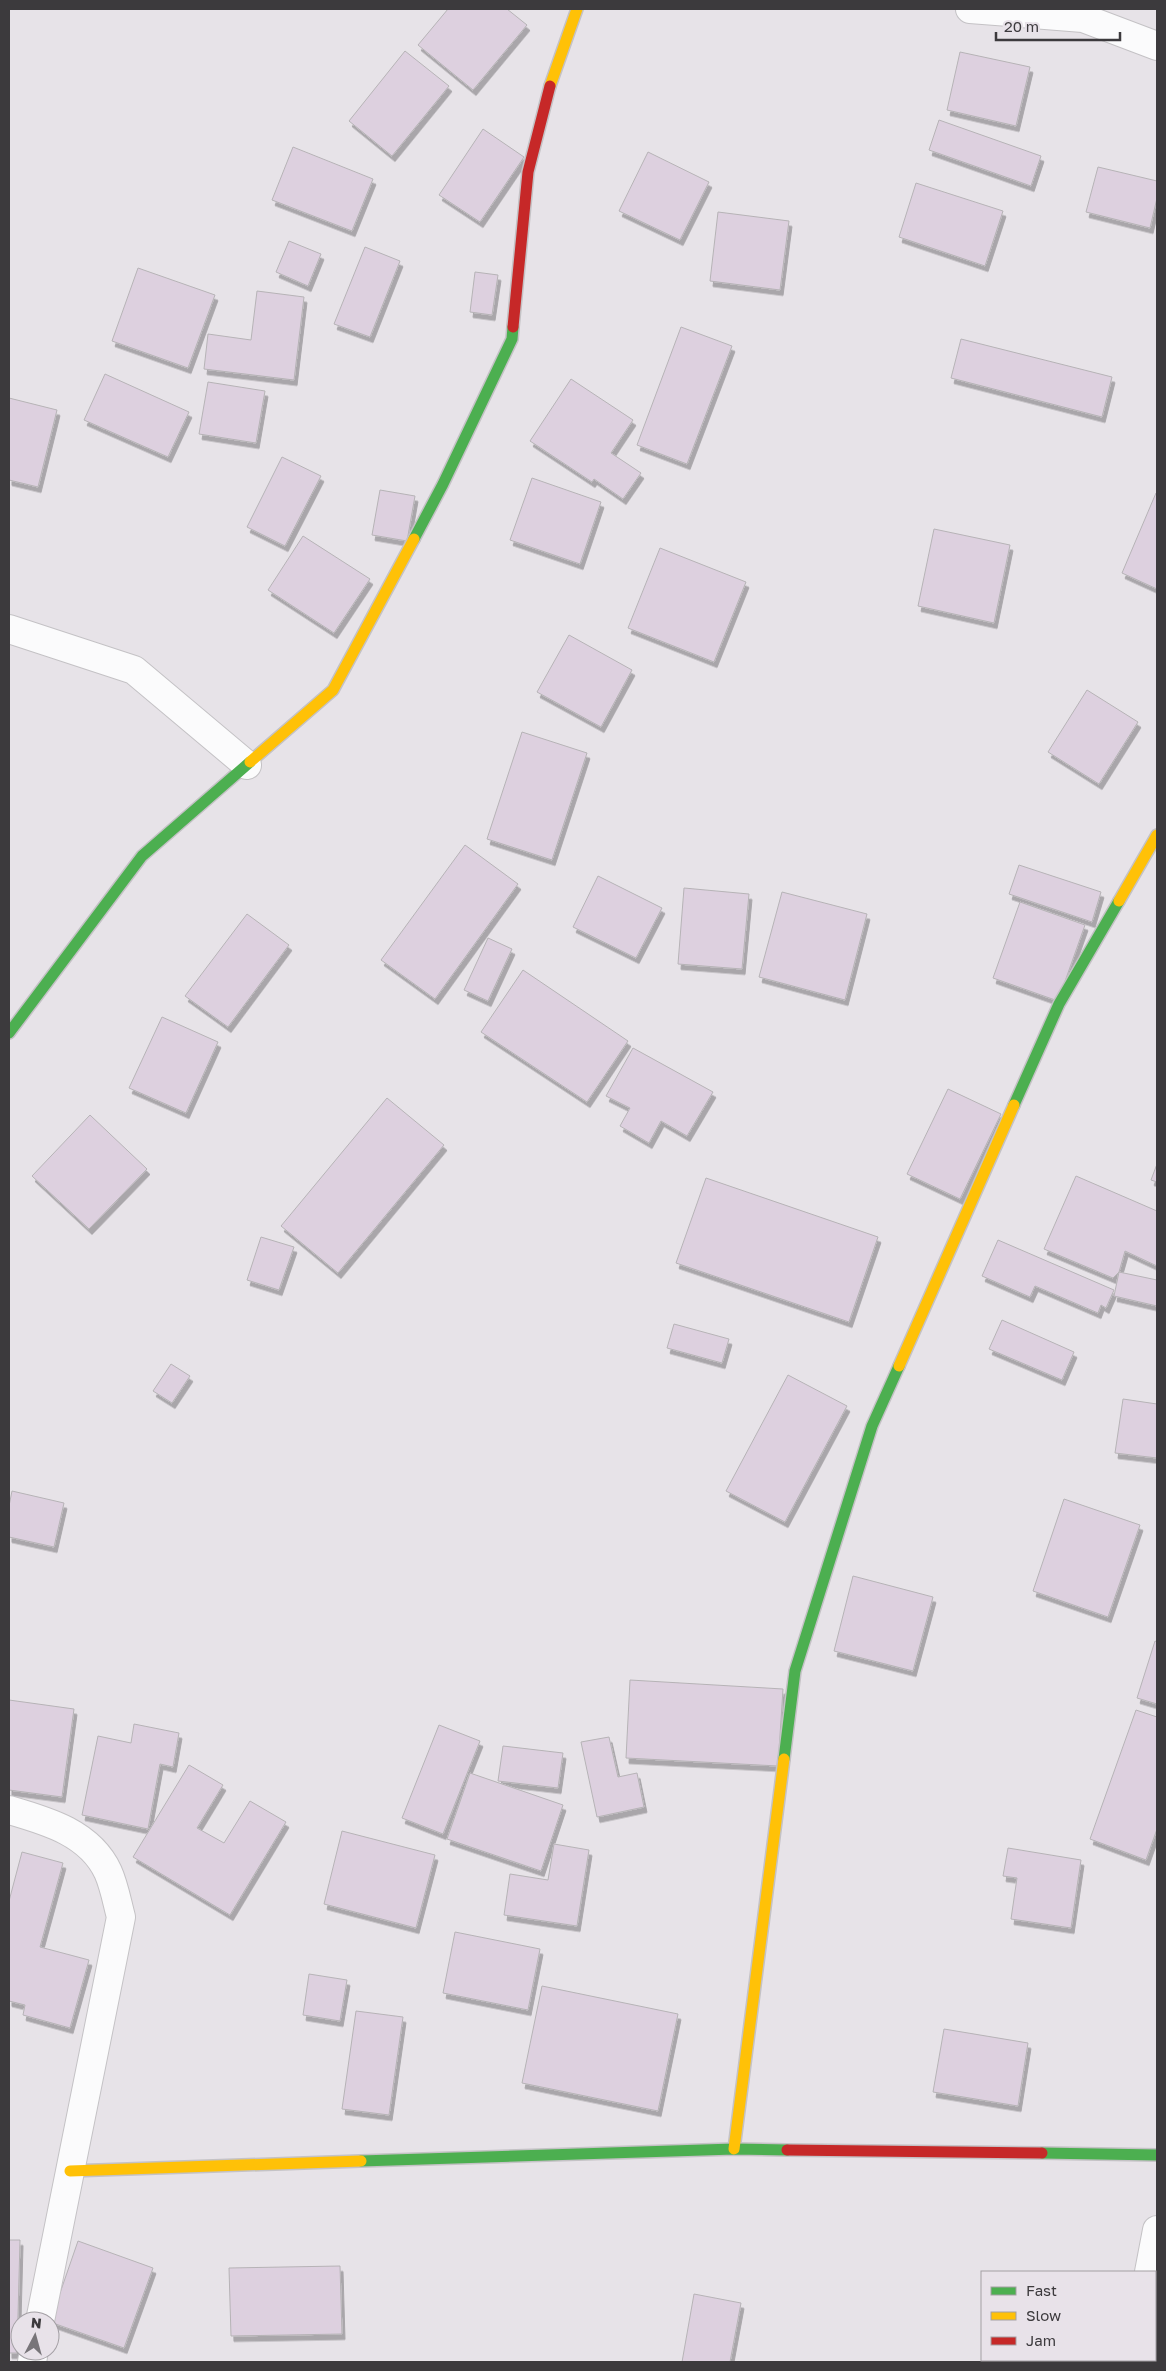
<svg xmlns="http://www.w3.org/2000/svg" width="1166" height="2371" viewBox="0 0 1166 2371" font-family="'Golos Text',sans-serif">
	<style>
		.building { fill: #ddd0df; stroke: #b6b3b6; filter: url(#shadow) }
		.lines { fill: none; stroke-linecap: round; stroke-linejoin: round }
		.street-casing { stroke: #c4c2c5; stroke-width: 30 }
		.fast-casing { stroke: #c4c2c5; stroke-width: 14 }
		.slow-casing { stroke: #c4c2c5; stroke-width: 14 }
		.jam-casing { stroke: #c4c2c5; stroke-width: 14 }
		.street { stroke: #fbfbfc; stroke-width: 28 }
		.fast { stroke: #4caf50; stroke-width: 11 }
		.slow { stroke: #ffc107; stroke-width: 11 }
		.jam { stroke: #c62828; stroke-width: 11 }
	</style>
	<defs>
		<filter id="shadow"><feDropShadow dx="3" dy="5.5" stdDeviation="0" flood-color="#0004"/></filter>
	</defs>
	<rect width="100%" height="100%" fill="#e7e3e8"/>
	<path class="building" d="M 448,9 L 507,9 L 527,25 L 473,90 L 418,45 Z
		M 405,51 L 449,86 L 392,156 L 349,121 Z
		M 960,52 L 1030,67 L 1016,126 L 947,110 Z
		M 939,120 L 1041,156 L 1031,186 L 929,150 Z
		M 483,129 L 524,157 L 480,222 L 439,195 Z
		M 293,147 L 373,179 L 352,231 L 272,200 Z
		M 648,152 L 709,182 L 680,240 L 619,211 Z
		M 1098,167 L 1157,181 L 1157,198 L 1150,228 L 1086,212 Z
		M 916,183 L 1003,211 L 985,266 L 899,237 Z
		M 718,212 L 789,221 L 780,290 L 710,281 Z
		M 289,241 L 321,254 L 308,286 L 276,272 Z
		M 365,247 L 400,261 L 370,337 L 334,324 Z
		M 138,268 L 215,295 L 188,368 L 112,341 Z
		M 475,272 L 498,275 L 492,315 L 470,312 Z
		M 257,291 L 304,297 L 294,380 L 204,369 L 208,334 L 251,340 Z
		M 681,327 L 732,346 L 687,464 L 637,445 Z
		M 961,339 L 1112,377 L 1102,417 L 951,378 Z
		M 105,374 L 189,412 L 168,457 L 84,420 Z
		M 571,379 L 633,420 L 611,453 L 641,473 L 623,499 L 594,479 L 592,482 L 530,441 Z
		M 208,382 L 265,391 L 256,443 L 199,434 Z
		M 9,398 L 57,410 L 38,487 L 9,480 Z
		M 282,457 L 321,476 L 285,546 L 247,527 Z
		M 532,478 L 601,502 L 580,564 L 510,540 Z
		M 380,490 L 415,496 L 407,541 L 372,535 Z
		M 1156,493 L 1157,493 L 1157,589 L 1122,573 Z
		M 934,529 L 1010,545 L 994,623 L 918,606 Z
		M 303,536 L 370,579 L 334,633 L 268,590 Z
		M 660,548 L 746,582 L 714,662 L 628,628 Z
		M 569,635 L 632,670 L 601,727 L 537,692 Z
		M 1087,690 L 1138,722 L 1099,784 L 1048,752 Z
		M 522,732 L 587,753 L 552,860 L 487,839 Z
		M 465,845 L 518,884 L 435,999 L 381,960 Z
		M 1019,865 L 1101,892 L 1092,922 L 1009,894 Z
		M 598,876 L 662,908 L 636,958 L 573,927 Z
		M 684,888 L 749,894 L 742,969 L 678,964 Z
		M 782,892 L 867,914 L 845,1000 L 759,977 Z
		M 1020,902 L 1085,925 L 1058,1001 L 993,978 Z
		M 247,914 L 289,945 L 228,1027 L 185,996 Z
		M 488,938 L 512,949 L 488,1001 L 464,990 Z
		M 523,970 L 628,1041 L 587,1102 L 481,1032 Z
		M 162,1017 L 218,1042 L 186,1113 L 129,1088 Z
		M 633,1048 L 713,1092 L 687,1136 L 661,1121 L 649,1143 L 620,1126 L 630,1108 L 606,1096 Z
		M 948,1089 L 1001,1114 L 960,1199 L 907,1174 Z
		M 387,1098 L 444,1145 L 338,1273 L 281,1226 Z
		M 90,1115 L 147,1169 L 89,1229 L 32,1176 Z
		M 1157,1164 L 1157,1182 L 1151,1180 Z
		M 1076,1176 L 1157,1211 L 1157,1266 L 1125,1251 L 1119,1272 L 1113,1278 L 1044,1249 Z
		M 706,1178 L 878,1237 L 849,1322 L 676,1263 Z
		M 261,1237 L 294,1247 L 279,1290 L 247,1280 Z
		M 998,1240 L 1114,1290 L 1106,1308 L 1101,1305 L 1098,1313 L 1035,1286 L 1030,1297 L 982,1276 Z
		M 1119,1272 L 1157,1280 L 1157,1306 L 1114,1296 Z
		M 1002,1320 L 1074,1352 L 1062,1380 L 989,1349 Z
		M 674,1324 L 729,1339 L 722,1363 L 667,1348 Z
		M 171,1364 L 190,1376 L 172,1403 L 153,1391 Z
		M 788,1375 L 847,1406 L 785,1522 L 726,1491 Z
		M 1123,1399 L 1157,1404 L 1157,1458 L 1115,1453 Z
		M 12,1491 L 64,1503 L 54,1547 L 9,1537 L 9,1506 Z
		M 1064,1499 L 1140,1525 L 1108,1617 L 1033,1591 Z
		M 853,1576 L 933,1597 L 913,1671 L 834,1651 Z
		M 1155,1641 L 1157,1642 L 1157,1704 L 1137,1698 Z
		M 630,1680 L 783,1689 L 778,1766 L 626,1758 Z
		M 9,1700 L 74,1709 L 62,1797 L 9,1790 Z
		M 1136,1710 L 1157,1717 L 1157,1829 L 1146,1860 L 1090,1839 Z
		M 134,1724 L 179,1733 L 173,1767 L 160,1764 L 148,1829 L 82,1815 L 98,1736 L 131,1743 Z
		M 439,1725 L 480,1741 L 443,1834 L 402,1818 Z
		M 609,1737 L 618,1777 L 637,1773 L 644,1807 L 597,1817 L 581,1742 Z
		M 503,1746 L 563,1753 L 558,1788 L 498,1781 Z
		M 189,1765 L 223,1785 L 197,1828 L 224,1843 L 250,1801 L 286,1822 L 230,1915 L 133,1857 Z
		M 470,1773 L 563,1805 L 541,1871 L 447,1839 Z
		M 342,1831 L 435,1855 L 416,1928 L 324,1904 Z
		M 554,1844 L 589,1850 L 577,1926 L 504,1915 L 510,1874 L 548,1880 Z
		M 1008,1848 L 1081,1860 L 1071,1928 L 1011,1919 L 1017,1878 L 1003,1876 Z
		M 22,1852 L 63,1863 L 40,1947 L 89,1960 L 70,2028 L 23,2015 L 25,2005 L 9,2001 L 9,1901 Z
		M 455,1932 L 540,1949 L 528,2010 L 443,1993 Z
		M 309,1974 L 347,1980 L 340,2021 L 303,2015 Z
		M 542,1986 L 678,2014 L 658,2111 L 522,2083 Z
		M 356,2011 L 403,2017 L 389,2115 L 342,2109 Z
		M 944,2029 L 1028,2043 L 1018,2106 L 933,2092 Z
		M 9,2240 L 20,2240 L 17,2353 L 9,2353 Z
		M 78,2241 L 153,2268 L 124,2348 L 50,2322 Z
		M 340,2266 L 342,2334 L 231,2336 L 229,2268 Z
		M 694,2294 L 741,2303 L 730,2362 L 682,2362 Z"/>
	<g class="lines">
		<defs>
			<path id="street" d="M 970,9 L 1083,18 L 1157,46
				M 9,629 L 134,670 L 247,765
				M 9,1810 C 47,1821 90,1833 108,1872 C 114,1885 117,1902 121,1917 L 40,2321
				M 1149,2272 L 1157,2230
				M 1139,2360 L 1139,2362
				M 32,2362 L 34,2351"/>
			<path id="fast" d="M 414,539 L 443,484 L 512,339 L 513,327
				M 9,1033 L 142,856 L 250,762
				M 1014,1105 L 1059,1004 L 1119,901
				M 784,1759 L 795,1671 L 872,1426 L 899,1366
				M 1042,2153 L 1157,2155
				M 361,2161 L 734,2149 L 787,2150"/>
			<path id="slow" d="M 550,86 L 577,9
				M 250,762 L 333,690 L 414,539
				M 1119,901 L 1157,835
				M 899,1366 L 1014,1105
				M 734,2149 L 784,1759
				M 70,2171 L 361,2161"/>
			<path id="jam" d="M 513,327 L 528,172 L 550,86
				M 787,2150 L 1042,2153"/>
		</defs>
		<use href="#street" class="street-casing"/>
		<use href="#fast" class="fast-casing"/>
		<use href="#slow" class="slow-casing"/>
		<use href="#jam" class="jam-casing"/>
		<use href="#street" class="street"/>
		<use href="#fast" class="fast"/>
		<use href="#slow" class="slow"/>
		<use href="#jam" class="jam"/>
	</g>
	<rect width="1166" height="2371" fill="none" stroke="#3c3a3d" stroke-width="20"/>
	<rect x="981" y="2271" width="175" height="90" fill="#e8e2e9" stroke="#a39fa4"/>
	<rect x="991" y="2287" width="25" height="8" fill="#4caf50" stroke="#a39fa4"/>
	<text x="1026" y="2296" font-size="15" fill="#3c3a3d">Fast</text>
	<rect x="991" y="2312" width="25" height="8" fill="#ffc107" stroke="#a39fa4"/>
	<text x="1026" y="2321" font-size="15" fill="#3c3a3d">Slow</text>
	<rect x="991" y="2337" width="25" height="8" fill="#c62828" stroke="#a39fa4"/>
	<text x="1026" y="2346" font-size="15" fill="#3c3a3d">Jam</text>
	<g transform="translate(35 2336) rotate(6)"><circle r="24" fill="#e8e2e9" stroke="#a39fa4"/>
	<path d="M0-4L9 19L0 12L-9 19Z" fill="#787579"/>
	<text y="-8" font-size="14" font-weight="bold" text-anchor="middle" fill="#3c3a3d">N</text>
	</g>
	<path d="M996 32v8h124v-8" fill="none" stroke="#3c3a3d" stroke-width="2.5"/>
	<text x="1004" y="32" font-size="15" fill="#3c3a3d" stroke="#e8e2e9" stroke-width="4" paint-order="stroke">20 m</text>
</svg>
